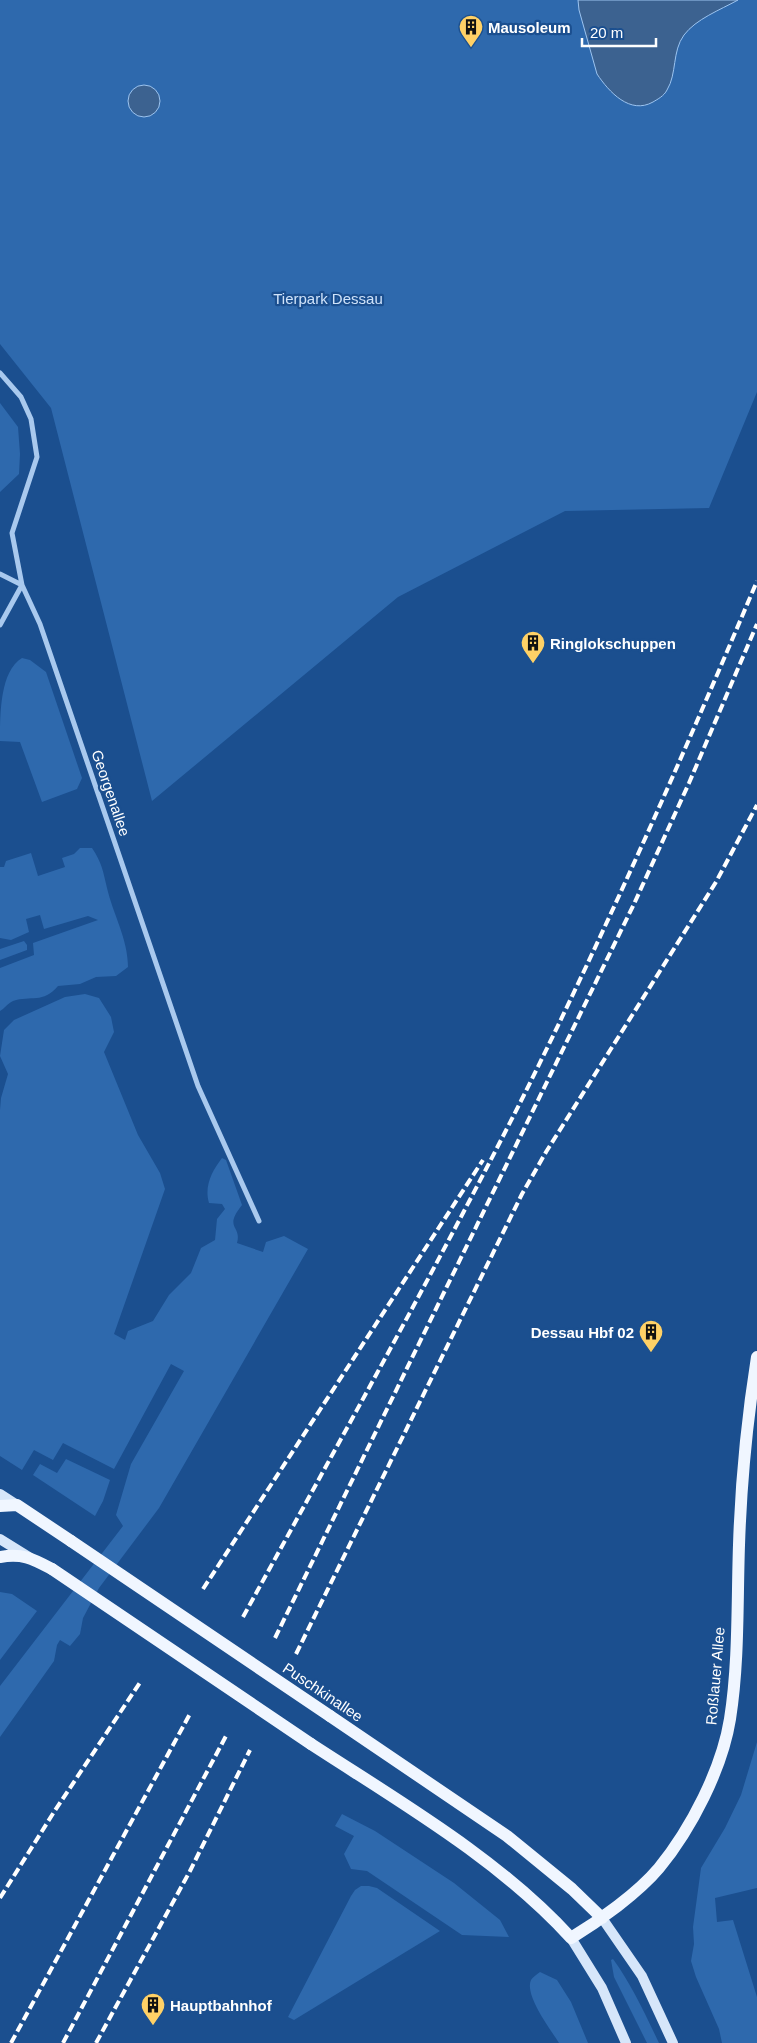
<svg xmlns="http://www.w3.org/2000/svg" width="757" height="2043" viewBox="0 0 757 2043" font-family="Helvetica,sans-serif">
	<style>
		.green { fill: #2e69ad }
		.water { fill: #3c6290; stroke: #9cc4f0 }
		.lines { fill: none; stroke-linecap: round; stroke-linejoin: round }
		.street { stroke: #a9c9ee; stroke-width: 5 }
		.secondary { stroke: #d6e6fa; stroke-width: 10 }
		.primary { stroke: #f0f6ff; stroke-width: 12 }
		.rail { stroke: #fff; stroke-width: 4; stroke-dasharray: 9 4; stroke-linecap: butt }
		.primary-bridge { stroke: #f0f6ff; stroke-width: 12 }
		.labels { text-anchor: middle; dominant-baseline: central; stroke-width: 4.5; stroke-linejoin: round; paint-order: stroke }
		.poi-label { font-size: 15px; font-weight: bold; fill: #fff; stroke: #1b4f8f; text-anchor: start }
		.park-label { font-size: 15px; fill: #cfe3fa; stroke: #1b4f8f }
		.street-label { font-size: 15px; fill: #fff; stroke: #1b4f8f }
	</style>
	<rect width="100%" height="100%" fill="#1b4f8f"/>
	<path class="green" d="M 0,0 L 757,0 L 757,392 L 709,508 L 565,511 L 398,597 L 152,801 L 51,408 L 0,344 Z
		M 0,403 L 18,427 L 20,454 L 19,474 L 0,492 Z
		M 22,658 L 30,660 L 46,672 L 82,778 L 77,789 L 42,802 L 20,742 L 0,741 C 0,714 0,671 22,658 Z
		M 80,848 L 92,848 C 102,863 103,871 107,888 C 113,914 128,939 128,967 L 116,976 L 96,977 L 80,984 L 58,986 C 43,1004 31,995 13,1001 C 8,1003 4,1009 0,1011 L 0,968 L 34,955 L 33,943 L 98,920 L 88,916 L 44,929 L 40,915 L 26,919 L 29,932 L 11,940 L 0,938 L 0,867 L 4,867 L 6,861 L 31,853 L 38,876 L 65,867 L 62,858 L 74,854 Z
		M 24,941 L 27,945 L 27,950 L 0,960 L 0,949 Z
		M 85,994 L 99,998 L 111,1017 L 114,1032 L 104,1052 L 138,1135 L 160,1173 L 165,1189 L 114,1334 L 125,1340 L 128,1331 L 153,1321 L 169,1295 L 191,1273 L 201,1248 L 215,1240 L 217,1219 L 225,1209 L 222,1204 L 209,1203 C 204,1186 212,1171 222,1158 L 226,1160 L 242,1205 C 223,1229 242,1225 237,1243 L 263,1252 L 266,1242 L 284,1236 L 308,1249 L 159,1508 L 99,1588 L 83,1618 L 80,1634 L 70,1646 L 60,1640 L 57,1645 L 54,1661 L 0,1737 L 0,1686 L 123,1526 L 116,1515 L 131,1464 L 184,1371 L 171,1364 L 114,1469 L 63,1443 L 53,1460 L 34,1450 L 22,1470 L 0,1456 L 0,1110 L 1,1098 L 8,1074 L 0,1056 L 4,1030 L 14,1020 L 65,997 Z
		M 66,1459 L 110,1480 L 103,1501 L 95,1516 L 33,1475 L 40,1464 L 57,1473 Z
		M 0,1592 L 12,1594 L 37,1611 L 0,1660 Z
		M 757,1742 L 757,1888 L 715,1898 L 717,1922 L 733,1920 L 757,1997 L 757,2043 L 722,2043 L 719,2029 L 696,1977 L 691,1961 L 694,1944 L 693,1927 L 701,1868 L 725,1828 L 741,1795 Z
		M 342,1814 L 375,1831 L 454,1883 L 500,1920 L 509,1937 L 462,1935 L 367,1871 L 351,1869 L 344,1854 L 354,1836 L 335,1826 Z
		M 361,1886 L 369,1886 L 377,1888 L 440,1931 L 294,2020 L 288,2017 L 351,1896 L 355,1890 Z
		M 613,1959 C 632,1985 645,2014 659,2043 L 647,2043 L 614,1977 L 611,1960 Z
		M 540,1972 L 557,1980 L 571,2002 L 588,2043 L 559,2043 C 551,2030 524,1995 531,1980 C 533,1977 537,1974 540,1972 Z"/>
	<path class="water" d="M 578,0 L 738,0 C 720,10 696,19 684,35 C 672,51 677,74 667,90 C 664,96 658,99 653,102 C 630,115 609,92 597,74 L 579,10 Z
		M128 101a16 16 0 1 1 32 0a16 16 0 1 1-32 0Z"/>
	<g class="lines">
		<path class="street" d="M 0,373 L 21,397 L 31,419 L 37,457 L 12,533 L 22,585 L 40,624 L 198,1086 L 259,1221
			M 0,574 L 22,585
			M 0,625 L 22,585"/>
		<path class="secondary" d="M 0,1494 L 17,1505
			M 0,1539 L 29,1557
			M 602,1918 L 642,1976 L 673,2043
			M 571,1938 L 602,1988 L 626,2043"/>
		<path class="primary" d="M 0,1506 L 17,1505 L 71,1541
			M 0,1557 C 23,1553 33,1559 52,1569
			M 330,1716 L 507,1836 L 572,1889 L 602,1918
			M 311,1744 C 400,1802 499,1859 571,1938 C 599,1921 638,1893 659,1868 C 691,1829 722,1769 730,1719 C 739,1662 737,1602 739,1545 C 741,1482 747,1420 757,1357"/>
		<path class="rail" d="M 203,1589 L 483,1160
			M 243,1617 C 338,1444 435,1271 524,1095 C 608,926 684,754 757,581
			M 275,1638 L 634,904 L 689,783 L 757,624
			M 296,1654 L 522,1194 L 546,1152 L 716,882 L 757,805
			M 0,1898 L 54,1812 L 141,1681
			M 11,2043 L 191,1712
			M 63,2043 L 226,1736
			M 96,2043 L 190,1871 L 250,1750"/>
		<path class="primary-bridge" d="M 71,1541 L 330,1716
			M 52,1569 L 311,1744"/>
	</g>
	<defs>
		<symbol id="building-pin" viewBox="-11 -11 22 30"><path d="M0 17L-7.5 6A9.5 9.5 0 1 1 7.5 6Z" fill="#ffd166" stroke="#1b4f8f"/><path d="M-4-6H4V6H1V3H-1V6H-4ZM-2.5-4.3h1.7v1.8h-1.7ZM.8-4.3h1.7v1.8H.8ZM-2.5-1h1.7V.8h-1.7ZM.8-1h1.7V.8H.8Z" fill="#111"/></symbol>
	</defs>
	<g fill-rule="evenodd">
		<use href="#building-pin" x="457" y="13" width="28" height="38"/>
		<use href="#building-pin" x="519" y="629" width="28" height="38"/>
		<use href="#building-pin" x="637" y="1318" width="28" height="38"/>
		<use href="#building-pin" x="139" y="1991" width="28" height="38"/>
	</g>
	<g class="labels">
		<g class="poi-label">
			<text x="488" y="27">Mausoleum</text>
			<text x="550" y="643">Ringlokschuppen</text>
			<text x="634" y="1332" text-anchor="end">Dessau Hbf 02</text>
			<text x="170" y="2005">Hauptbahnhof</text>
		</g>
		<g class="park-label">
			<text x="328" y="298">Tierpark Dessau</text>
		</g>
		<g class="street-label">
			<text transform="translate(111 793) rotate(71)">Georgenallee</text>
			<text transform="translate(715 1676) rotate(-85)">Roßlauer Allee</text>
			<text transform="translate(323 1692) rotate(34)">Puschkinallee</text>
		</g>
	</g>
	<path d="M582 38v8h74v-8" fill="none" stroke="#ffffff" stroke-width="2.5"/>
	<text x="590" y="38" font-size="15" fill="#ffffff" stroke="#1b4f8f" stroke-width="4" paint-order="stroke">20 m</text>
</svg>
